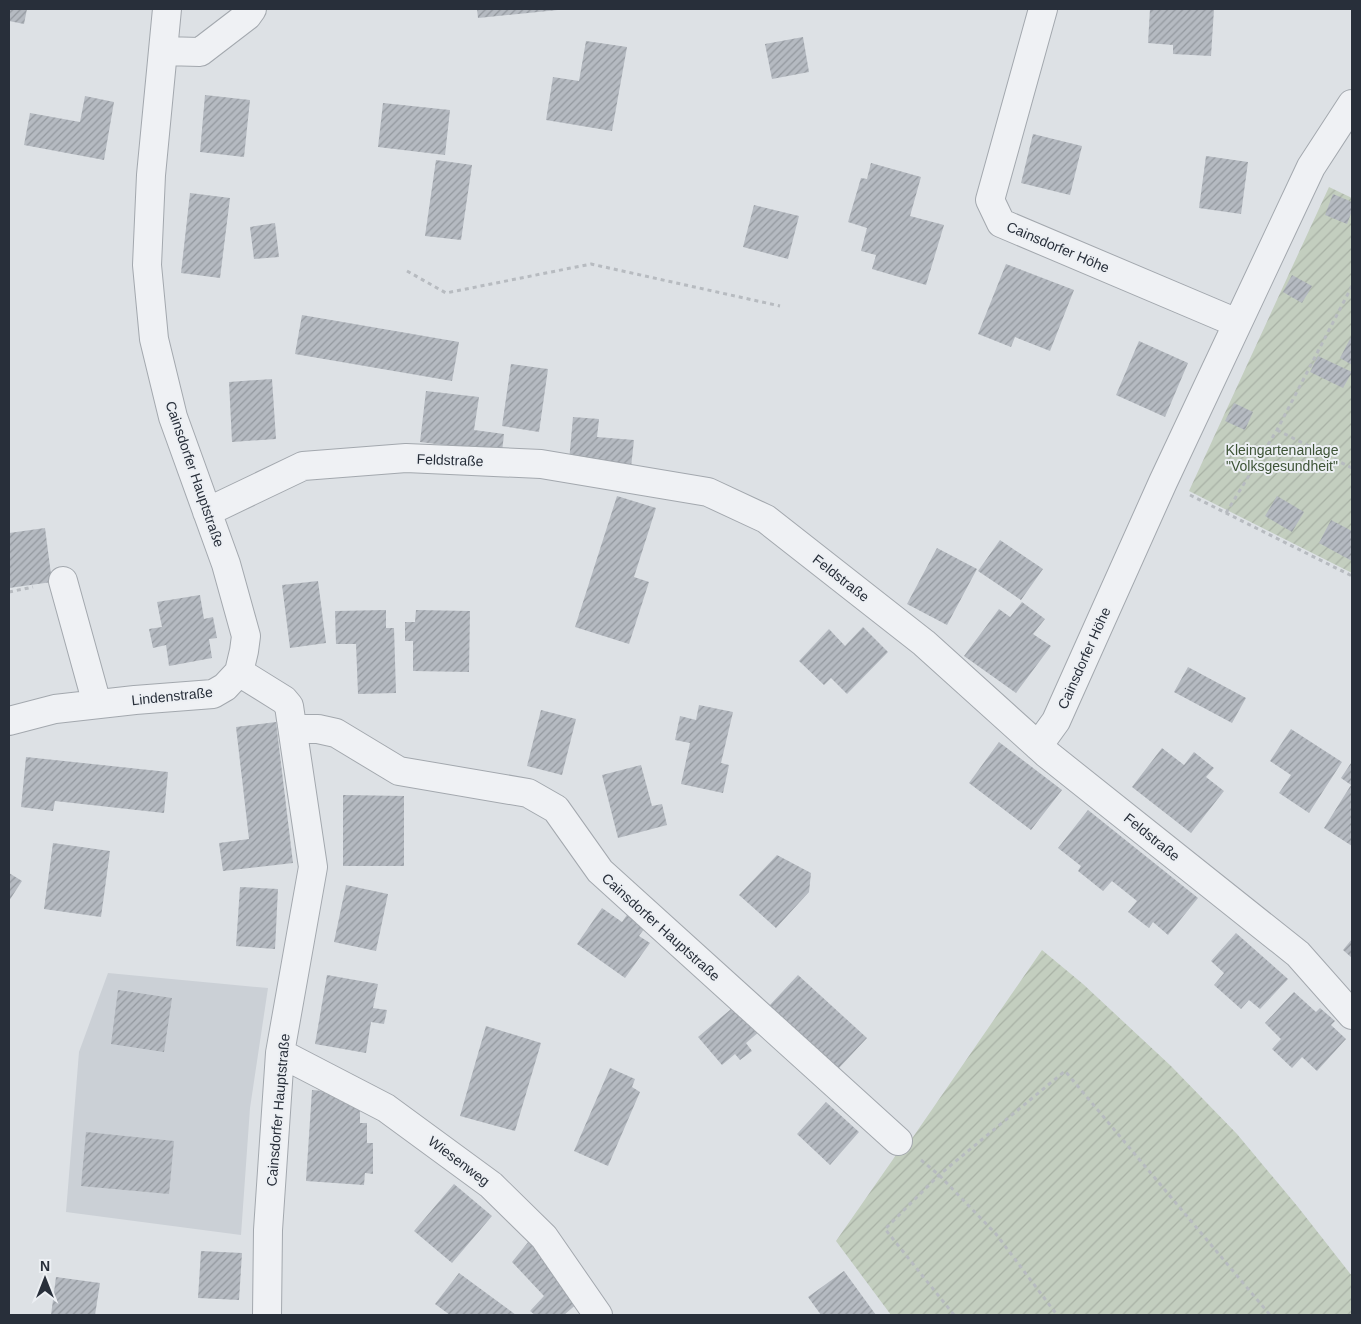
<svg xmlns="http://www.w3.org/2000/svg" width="1361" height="1324" viewBox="0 0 1361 1324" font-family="Arial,sans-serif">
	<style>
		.built { fill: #cbd0d6 }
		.garden { fill: url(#garden-furrows) }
		.building { fill: url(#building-hatch) }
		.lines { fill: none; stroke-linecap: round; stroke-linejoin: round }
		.minor-casing { stroke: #a3a8ae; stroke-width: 30 }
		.path { stroke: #b7bbc0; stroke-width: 3; stroke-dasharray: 4 4; stroke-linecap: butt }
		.minor { stroke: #eff1f4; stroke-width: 28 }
		.labels { text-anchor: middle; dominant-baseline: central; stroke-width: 4; stroke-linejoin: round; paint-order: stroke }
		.street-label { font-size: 14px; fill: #282f3a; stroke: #eceff3 }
		.park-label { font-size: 14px; fill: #3e5437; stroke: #eceff3 }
	</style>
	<defs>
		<pattern id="garden-furrows" width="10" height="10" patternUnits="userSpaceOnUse" patternTransform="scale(1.25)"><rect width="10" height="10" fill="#c3cebf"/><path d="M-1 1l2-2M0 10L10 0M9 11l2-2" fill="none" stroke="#a8b1a5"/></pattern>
		<pattern id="building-hatch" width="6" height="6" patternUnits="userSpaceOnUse" patternTransform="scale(1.25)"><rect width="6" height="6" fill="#b5bac1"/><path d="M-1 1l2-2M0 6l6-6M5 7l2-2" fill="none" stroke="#93989e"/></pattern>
	</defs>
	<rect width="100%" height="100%" fill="#dde1e5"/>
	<path class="built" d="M 108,973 L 268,988 L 250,1108 L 241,1235 L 66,1212 L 79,1052 Z"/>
	<path class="garden" d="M 1329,187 L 1352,198 L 1352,573 L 1189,491 Z
		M 1042,950 L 1083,984 L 1171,1066 L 1237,1134 L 1298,1207 L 1352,1276 L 1352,1315 L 891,1315 L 836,1241 L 896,1155 L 913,1137 Z"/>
	<path class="building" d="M 9,9 L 27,9 L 24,24 L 9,21 Z
		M 477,9 L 557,9 L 558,10 L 478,18 Z
		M 1150,9 L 1214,9 L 1211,56 L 1173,54 L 1173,45 L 1148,43 Z
		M 803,37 L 809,72 L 772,79 L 765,44 Z
		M 586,41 L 627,47 L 612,131 L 546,120 L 553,77 L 579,81 Z
		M 205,95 L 250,100 L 244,157 L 200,152 Z
		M 85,96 L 114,102 L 104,160 L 24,145 L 30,113 L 80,122 Z
		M 383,103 L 450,110 L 445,155 L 378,147 Z
		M 1033,134 L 1082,146 L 1070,195 L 1021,183 Z
		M 1206,156 L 1248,162 L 1241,214 L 1199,208 Z
		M 436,160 L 472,165 L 461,240 L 425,236 Z
		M 871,163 L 921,177 L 910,216 L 944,225 L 926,285 L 872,269 L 876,255 L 861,251 L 867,228 L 848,222 L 861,178 L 867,179 Z
		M 190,193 L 230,198 L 220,278 L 181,273 Z
		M 1333,194 L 1352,202 L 1352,211 L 1347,224 L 1325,215 Z
		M 754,205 L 799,216 L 788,259 L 743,247 Z
		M 275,223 L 279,257 L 254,259 L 250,227 Z
		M 1006,264 L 1074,290 L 1050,351 L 1015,337 L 1011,347 L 978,334 Z
		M 1292,275 L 1312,286 L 1302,303 L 1283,292 Z
		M 302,315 L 459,342 L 452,381 L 295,354 Z
		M 1352,335 L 1352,365 L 1340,358 Z
		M 1139,341 L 1188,363 L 1165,417 L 1116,395 Z
		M 1318,356 L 1352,372 L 1343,388 L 1310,372 Z
		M 511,364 L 548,369 L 539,432 L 502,426 Z
		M 272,379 L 276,439 L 232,442 L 229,382 Z
		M 426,391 L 479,397 L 474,430 L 504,434 L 502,452 L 420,442 Z
		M 1234,403 L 1253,412 L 1245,430 L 1225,421 Z
		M 573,417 L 599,419 L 597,437 L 634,440 L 631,467 L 569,461 Z
		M 617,496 L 656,508 L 634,577 L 649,582 L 629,644 L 575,627 Z
		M 1277,496 L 1304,512 L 1292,532 L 1265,516 Z
		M 1331,520 L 1352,531 L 1352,561 L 1319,543 Z
		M 45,528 L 52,582 L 9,588 L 9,533 Z
		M 1000,540 L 1043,569 L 1021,600 L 978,571 Z
		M 937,548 L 977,569 L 947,625 L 907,604 Z
		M 318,581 L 326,643 L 290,648 L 282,585 Z
		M 200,595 L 204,619 L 213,617 L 217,638 L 209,639 L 212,658 L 169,666 L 166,645 L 153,648 L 149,629 L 162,627 L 157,602 Z
		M 1022,602 L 1045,619 L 1033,634 L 1051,646 L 1016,693 L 964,656 L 999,609 L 1010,617 Z
		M 386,610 L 386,628 L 394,628 L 396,693 L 358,694 L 356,644 L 336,644 L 335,611 Z
		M 416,610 L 470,611 L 469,672 L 413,671 L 413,641 L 405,641 L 405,622 L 415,622 Z
		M 863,627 L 888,652 L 847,694 L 831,678 L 824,685 L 799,661 L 829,629 L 845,646 Z
		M 1188,667 L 1246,698 L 1232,723 L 1174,692 Z
		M 699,705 L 733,712 L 721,763 L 729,765 L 723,793 L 681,784 L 690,743 L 675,740 L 680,716 L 696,720 Z
		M 541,710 L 576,719 L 562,775 L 527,766 Z
		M 276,722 L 293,863 L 223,871 L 219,843 L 249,839 L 236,727 Z
		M 1291,729 L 1342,762 L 1309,813 L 1279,793 L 1291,775 L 1270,761 Z
		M 999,742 L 1062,790 L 1031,830 L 969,783 Z
		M 1162,748 L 1184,765 L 1194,752 L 1214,768 L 1206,777 L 1224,791 L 1191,833 L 1132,787 Z
		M 26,757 L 168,772 L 164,813 L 55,801 L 53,811 L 21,807 Z
		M 1351,763 L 1352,764 L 1352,846 L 1324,828 L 1351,785 L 1341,778 Z
		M 641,765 L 652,806 L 662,804 L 667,825 L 618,838 L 602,775 Z
		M 343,795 L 404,796 L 404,866 L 343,866 Z
		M 1088,810 L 1198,898 L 1168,935 L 1153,922 L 1149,928 L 1128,912 L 1137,901 L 1112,881 L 1103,891 L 1078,871 L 1081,866 L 1058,848 Z
		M 53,843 L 110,851 L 101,917 L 44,909 Z
		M 777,855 L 811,873 L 809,892 L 776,928 L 739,895 Z
		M 9,873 L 22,881 L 9,901 Z
		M 346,885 L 388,894 L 376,951 L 334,942 Z
		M 240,887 L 278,889 L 275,949 L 236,946 Z
		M 602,908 L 622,922 L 629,912 L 647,925 L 639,936 L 650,943 L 625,978 L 577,944 Z
		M 1236,933 L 1288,979 L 1260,1009 L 1249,1000 L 1241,1009 L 1214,985 L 1224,973 L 1211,961 Z
		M 1352,939 L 1352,958 L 1343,950 Z
		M 327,975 L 378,984 L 373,1008 L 387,1010 L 384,1024 L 371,1022 L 366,1053 L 315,1044 Z
		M 798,975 L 867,1038 L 838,1069 L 769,1006 Z
		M 118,990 L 172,998 L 164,1052 L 111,1044 Z
		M 1294,992 L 1316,1012 L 1320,1008 L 1335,1021 L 1331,1025 L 1346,1039 L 1317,1071 L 1302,1057 L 1292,1068 L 1272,1049 L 1281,1039 L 1265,1023 Z
		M 737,1004 L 760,1031 L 746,1043 L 752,1051 L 740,1060 L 735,1054 L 722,1065 L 698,1037 Z
		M 486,1026 L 541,1043 L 515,1131 L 460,1116 Z
		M 610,1068 L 635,1079 L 632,1087 L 640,1092 L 608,1166 L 574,1151 Z
		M 312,1090 L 336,1092 L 360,1108 L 360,1123 L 367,1123 L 367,1143 L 373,1143 L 373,1174 L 365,1173 L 364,1185 L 306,1181 Z
		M 826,1102 L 859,1132 L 830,1165 L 797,1134 Z
		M 86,1132 L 174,1141 L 169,1194 L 81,1186 Z
		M 454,1184 L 492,1216 L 452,1263 L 414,1231 Z
		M 529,1241 L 564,1274 L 579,1302 L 564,1315 L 535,1315 L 530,1311 L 544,1296 L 512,1262 Z
		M 201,1251 L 242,1253 L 239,1300 L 198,1298 Z
		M 844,1271 L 876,1315 L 821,1315 L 808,1297 Z
		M 459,1273 L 516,1315 L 450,1315 L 435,1304 Z
		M 56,1277 L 100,1283 L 95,1315 L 51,1315 Z"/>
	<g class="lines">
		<defs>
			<path id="minor" d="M 1043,9 L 990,200 L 1001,223 L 1237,323
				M 163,51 L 200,52 L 247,16 L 252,9
				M 207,512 L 303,466 L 406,458 L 541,464 L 708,492 L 766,519 L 924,643 L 1047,754 L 1298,954 L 1352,1015
				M 63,581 L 97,704
				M 239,672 L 284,700 L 289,706 L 313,867 L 280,1053 L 268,1230 L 267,1315
				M 9,721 L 55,709 L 135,700 L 213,694 L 225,687 L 239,672 L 244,651 L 246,636 L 226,564 L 173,417 L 154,339 L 147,265 L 151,175 L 167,9
				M 293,729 L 318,729 L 336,733 L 399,771 L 528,793 L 556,809 L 600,871 L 898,1141
				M 1038,746 L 1056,721 L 1163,482 L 1311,167 L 1352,104
				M 280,1053 L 386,1108 L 491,1185 L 544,1237 L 598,1315"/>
		</defs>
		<use href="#minor" class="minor-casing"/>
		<path class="path" d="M 407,271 L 446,293 L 591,264 L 780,306
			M 1277,430 L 1352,468
			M 1190,495 L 1352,576
			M 1226,513 L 1277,430 L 1352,286
			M 9,592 L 33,587
			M 921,1160 L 939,1175 L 996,1234 L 1057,1315
			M 954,1315 L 885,1229 L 939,1175 L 1065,1071 L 1270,1315"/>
		<use href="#minor" class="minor"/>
	</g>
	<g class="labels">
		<g class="street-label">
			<text transform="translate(1058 247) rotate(23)">Cainsdorfer Höhe</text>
			<text transform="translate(450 460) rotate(2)">Feldstraße</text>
			<text transform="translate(195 474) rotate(71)">Cainsdorfer Hauptstraße</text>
			<text transform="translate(841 578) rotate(38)">Feldstraße</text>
			<text transform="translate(1084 658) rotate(-66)">Cainsdorfer Höhe</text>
			<text transform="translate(172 696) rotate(-6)">Lindenstraße</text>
			<text transform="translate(1152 837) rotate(39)">Feldstraße</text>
			<text transform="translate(661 927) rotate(42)">Cainsdorfer Hauptstraße</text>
			<text transform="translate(278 1110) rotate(-85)">Cainsdorfer Hauptstraße</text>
			<text transform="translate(459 1161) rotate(37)">Wiesenweg</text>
		</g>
		<g class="park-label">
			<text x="1282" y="450">Kleingartenanlage<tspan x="1282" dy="16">"Volksgesundheit"</tspan></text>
		</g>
	</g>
	<rect width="1361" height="1324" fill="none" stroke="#282f3a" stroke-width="20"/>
	<g transform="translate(45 1279)" stroke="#eceff3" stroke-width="4" paint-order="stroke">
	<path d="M0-4L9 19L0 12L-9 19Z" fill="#282f3a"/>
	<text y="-8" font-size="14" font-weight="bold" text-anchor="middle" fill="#282f3a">N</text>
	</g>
</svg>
